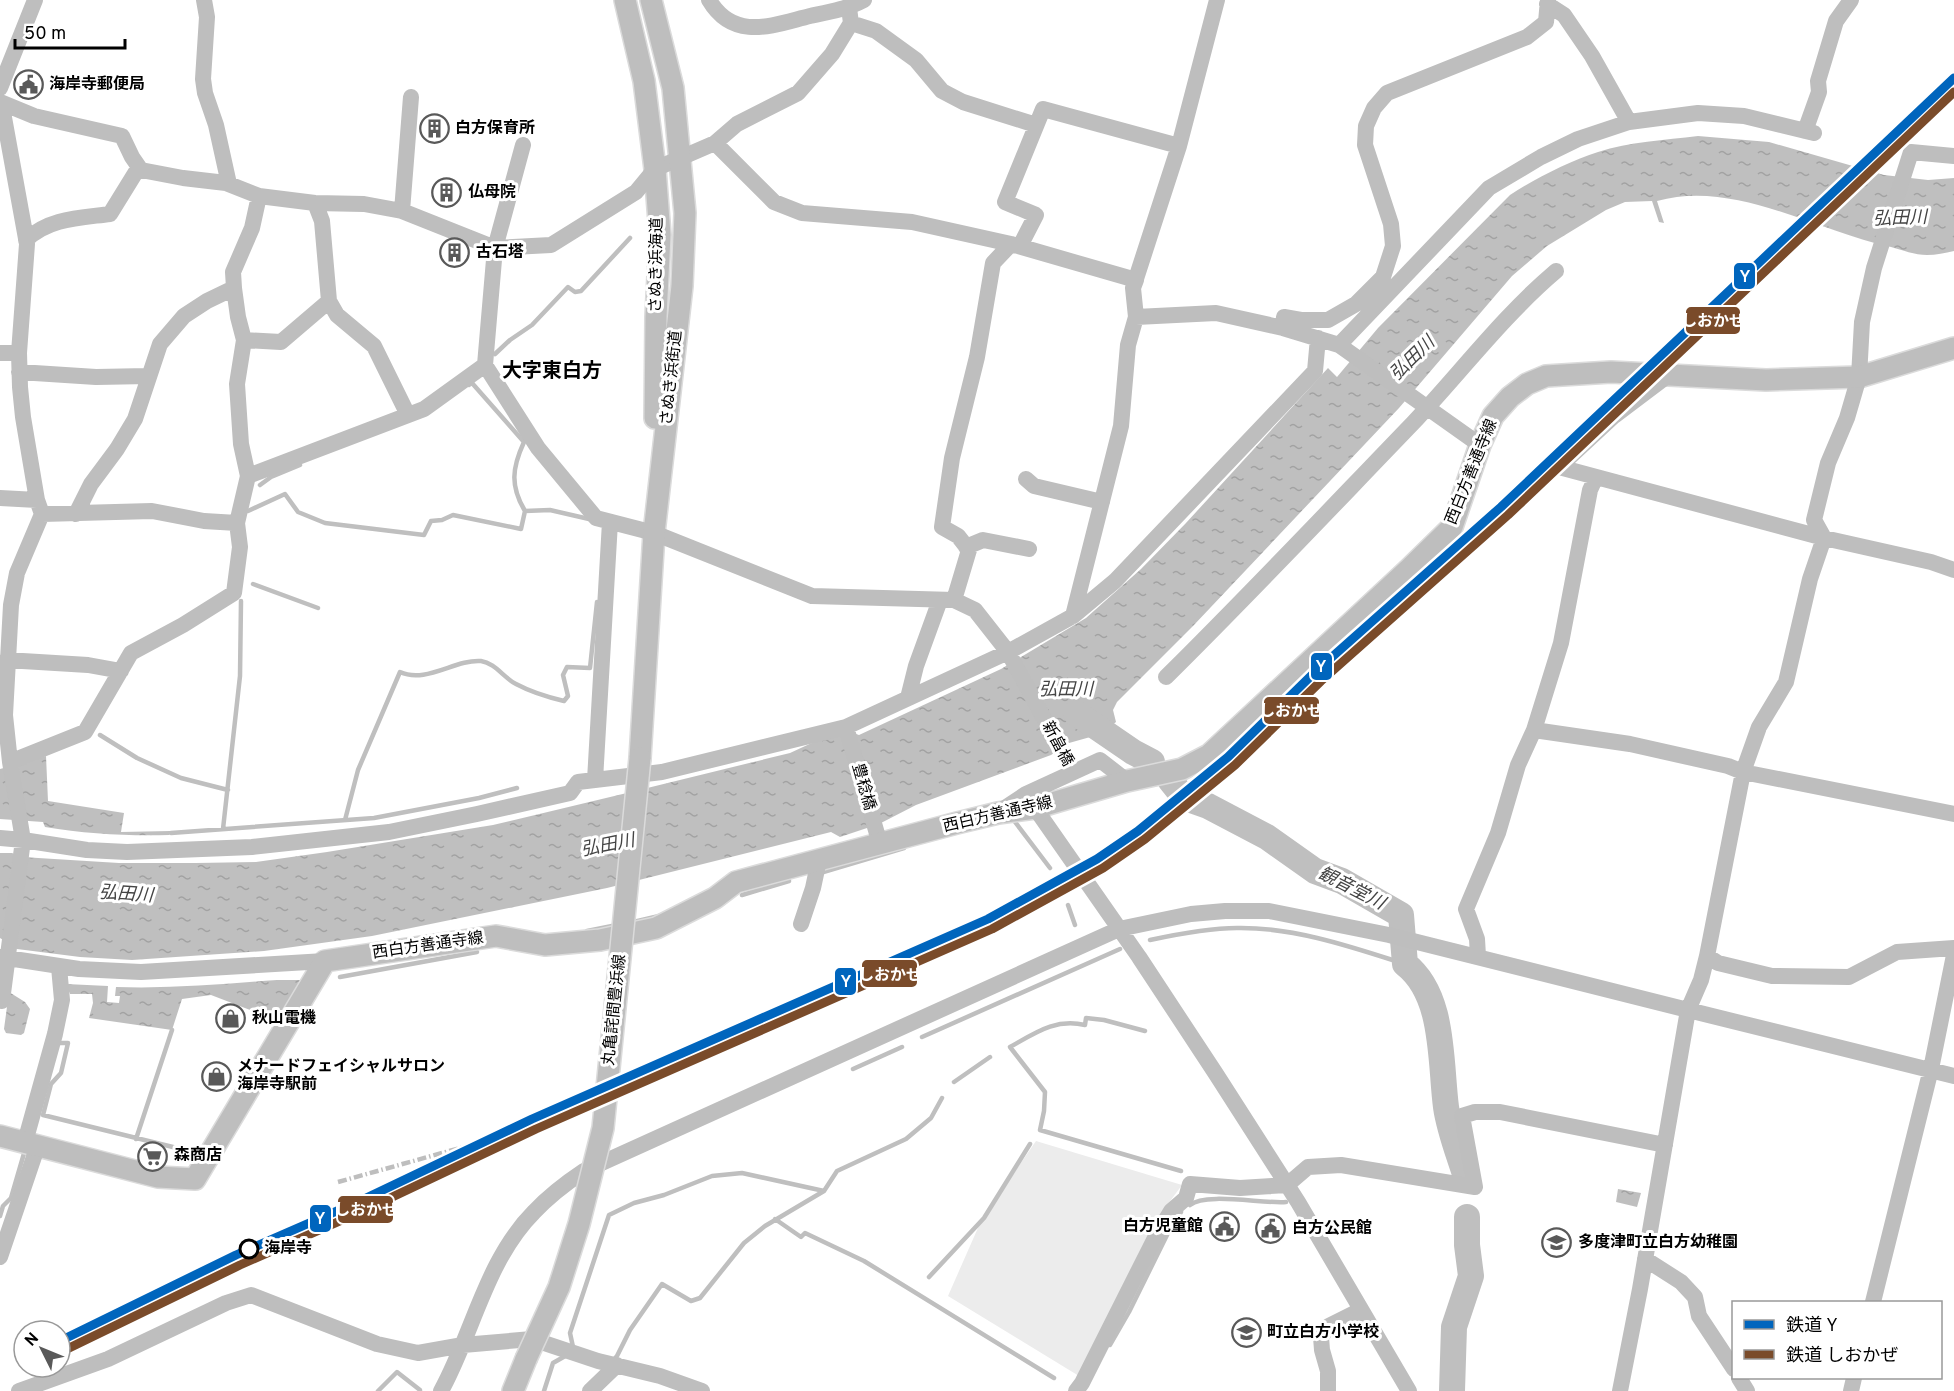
<svg xmlns="http://www.w3.org/2000/svg" width="1954" height="1391" viewBox="0 0 1954 1391" font-family="Overpass,'Noto Sans JP',sans-serif">
	<style>
		.green { fill: #ececec }
		.water { fill: url(#water-ripples) }
		.lines { fill: none; stroke-linecap: round; stroke-linejoin: round }
		.stream { stroke: #bfbfbf; stroke-width: 4.5 }
		.river { stroke: #bfbfbf; stroke-width: 26 }
		.major-casing { stroke: #dbdbdb; stroke-width: 24 }
		.minor { stroke: #bebebe; stroke-width: 16 }
		.major { stroke: #bebebe; stroke-width: 21 }
		.rail { stroke: #bebebe; stroke-width: 4.5; stroke-dasharray: 9 3 1.5 3; stroke-linecap: butt }
		.major-bridge-casing { stroke: #dbdbdb; stroke-width: 24; stroke-linecap: butt }
		.major-bridge { stroke: #bebebe; stroke-width: 21 }
		.rail-1-casing { stroke: #fff; stroke-width: 14 }
		.rail-2-casing { stroke: #fff; stroke-width: 14 }
		.rail-1 { stroke: #0065bd; stroke-width: 9 }
		.rail-2 { stroke: #7a4b2a; stroke-width: 9 }
		.stop-dot { fill: #fff; stroke: #000; stroke-width: 3 }
		.labels { text-anchor: middle; dominant-baseline: central; stroke-width: 6; stroke-linejoin: round; paint-order: stroke }
		.poi-label { font-size: 16px; font-weight: bold; fill: #000; stroke: #fff; text-anchor: start }
		.street-label { font-size: 16px; fill: #000; stroke: #fff }
		.stop-label { font-size: 16px; font-weight: bold; fill: #000; stroke: #fff; text-anchor: start }
		.water-label { font-size: 18px; font-style: italic; fill: #444; stroke: #fff }
		.quarter-label { font-size: 20px; font-weight: bold; fill: #000; stroke: #fff }
		.line-badge { stroke: #fff; stroke-width: 2 }
		.badge-label { font-size: 16px; text-anchor: middle; font-weight: bold; fill: #fff }
	</style>
	<defs>
		<pattern id="water-ripples" width="26" height="14" patternUnits="userSpaceOnUse" patternTransform="scale(1.5)"><rect width="26" height="14" fill="#bfbfbf"/><path d="M2 4q2-2 4 0t4 0M15 11q2-2 4 0t4 0" fill="none" stroke="#a2a2a2"/></pattern>
	</defs>
	<rect width="100%" height="100%" fill="#fff"/>
	<path class="green" d="M 1036,1141 L 1182,1185 L 1162,1212 L 1079,1376 L 948,1296 L 981,1221 Z"/>
	<path class="water" d="M 1698,136 L 1769,142 L 1884,175 L 1928,180 L 1954,178 L 1954,251 C 1945,253 1936,255 1927,255 C 1915,255 1902,250 1891,247 C 1816,231 1734,179 1657,201 L 1664,223 L 1659,222 L 1652,201 L 1625,202 L 1606,210 L 1547,246 L 1512,276 L 1399,408 L 1193,626 L 1117,702 L 1113,710 L 1116,722 L 1101,734 L 1069,743 L 1051,755 L 916,805 L 879,824 L 840,837 L 831,832 L 607,888 L 372,936 L 264,951 L 132,960 L 80,957 L 17,949 L 0,938 L 0,853 L 12,853 L 22,857 L 119,863 L 196,863 L 256,862 L 327,852 L 493,825 L 631,792 L 790,753 L 842,729 L 859,735 L 1001,669 L 1086,618 L 1141,569 L 1186,523 L 1328,368 L 1337,377 L 1378,328 L 1510,195 C 1534,179 1570,161 1598,152 C 1629,142 1665,140 1698,136 Z
		M 46,756 L 48,801 L 124,813 L 121,832 L 170,831 L 171,833 L 169,835 C 127,836 86,834 45,827 L 43,822 L 0,819 L 0,769 Z
		M 277,980 L 305,980 L 279,1021 L 211,995 L 182,999 L 172,1030 L 89,1018 L 93,1003 L 92,994 L 70,994 L 66,984 L 108,986 L 107,1002 L 119,1003 L 120,996 L 115,996 L 116,987 C 170,989 223,984 277,980 Z
		M 9,992 L 25,1002 L 30,1009 L 24,1033 L 21,1035 L 6,1033 L 4,1029 Z
		M 1618,1189 L 1641,1193 L 1637,1207 L 1616,1202 Z"/>
	<g class="lines">
		<path class="stream" d="M 495,354 L 510,340 L 532,325 L 568,287 L 575,292 L 581,291 L 630,238
			M 469,385 L 472,383 L 524,442 C 512,468 510,486 525,511
			M 260,485 L 271,477 L 300,465
			M 248,511 L 285,494 L 298,512 L 325,523 L 424,535 L 431,521 L 442,520 L 453,515 L 521,529 L 525,511 L 550,510 L 589,519
			M 253,584 L 318,608
			M 100,735 L 137,758 L 181,778 L 228,790
			M 1012,818 L 1050,868
			M 345,820 L 358,770 L 400,672 C 426,684 455,659 481,661 C 495,663 504,678 516,684 C 531,692 547,697 564,701 L 568,696 L 563,675 L 567,667 L 590,668 L 597,602
			M 223,829 L 240,676 L 241,601
			M 171,833 L 374,818 L 479,798 L 517,788
			M 820,873 L 904,848
			M 742,895 L 789,881
			M 1068,905 L 1075,925
			M 629,923 L 659,916
			M 587,931 L 617,925
			M 1150,940 C 1178,934 1208,928 1237,928 C 1294,927 1352,947 1405,964
			M 340,977 L 477,952
			M 1145,1031 L 1104,1020 L 1086,1018 L 1085,1025 C 1055,1018 1035,1033 1010,1047 L 1045,1092 L 1044,1111 L 1040,1130 L 1181,1171
			M 922,1037 L 1120,949
			M 57,1043 L 68,1043 L 61,1073 L 51,1084 L 43,1115 L 185,1150
			M 853,1069 L 902,1047
			M 954,1082 L 990,1057
			M 136,1139 L 172,1030
			M 1190,1205 C 1206,1192 1263,1204 1286,1202
			M 0,1216 L 3,1206 L 11,1198 L 25,1150
			M 775,1219 L 801,1237 L 805,1233 L 864,1261 L 1054,1378
			M 929,1277 L 984,1218 L 1030,1144
			M 1110,1345 L 1129,1312 L 1169,1231 L 1181,1212
			M 573,1347 L 570,1333 L 609,1215 L 634,1203 L 664,1195 L 712,1176 L 742,1173 L 824,1191
			M 612,1362 L 617,1356 L 630,1330 L 662,1284 L 691,1301 L 700,1298 L 744,1243 L 765,1226 L 824,1191 L 837,1171 L 906,1139 L 931,1118 L 942,1098
			M 378,1391 L 397,1372 L 420,1390 L 420,1391
			M 544,1391 L 553,1363 L 567,1355"/>
		<path class="river" d="M 1076,713 L 1133,752 L 1152,762
			M 1170,780 L 1178,790
			M 1191,800 L 1208,806 L 1267,837 L 1315,871 L 1342,881 L 1401,915 L 1405,964 C 1445,995 1440,1061 1446,1107 C 1449,1129 1458,1152 1465,1174
			M 1452,1391 L 1454,1327 L 1471,1276 L 1467,1245 L 1467,1217"/>
		<defs>
			<path id="major" d="M 625,0 L 644,81 L 655,169 L 660,235 L 656,317 L 655,418
				M 640,758 L 654,533 L 682,286 L 685,213 L 673,88 L 651,0
				M 0,1136 L 158,1177 L 195,1179 L 325,961 L 496,936 L 545,945 L 600,940 L 656,928 L 715,898 L 736,882 L 957,823 L 998,813 L 1035,808 L 1127,781 L 1182,769 L 1209,755 L 1408,570 L 1452,527 L 1480,445 L 1493,416 L 1510,397 L 1527,384 L 1546,376 L 1611,372 L 1766,380 L 1859,377 L 1954,348
				M 513,1391 L 526,1359"/>
		</defs>
		<use href="#major" class="major-casing"/>
		<path class="minor" d="M 204,0 L 207,17 L 203,79 L 205,93 L 216,125 L 229,184
			M 709,0 C 734,42 773,25 810,16 C 829,12 847,9 864,0
			M 1547,4 L 1564,15 L 1592,56 L 1629,122
			M 851,23 L 876,31 L 916,60 L 942,91 L 963,102 L 1036,125
			M 0,88 L 35,0
			M 0,102 L 34,116 L 122,136 L 132,157 L 141,170 L 183,178 L 226,183 L 259,196 L 315,203 L 364,204 L 402,211 L 495,248 L 551,245 L 636,192 L 655,169 L 715,143 L 737,124 L 798,93 L 832,54 L 851,23 L 849,8
			M 0,107 L 3,112 L 27,244 L 19,353 L 20,387 L 23,417 L 37,500 L 42,514 L 17,573 L 11,605 L 5,715 L 10,762 L 23,840 L 2,1001
			M 1805,131 L 1819,92 L 1818,81 L 1836,21 L 1851,0
			M 523,145 L 495,248 L 485,365 L 538,448 L 596,518 L 654,533 L 812,596 L 954,600 L 975,610 L 1008,652 L 1073,772
			M 1954,156 L 1911,152 L 1874,268 L 1862,322 L 1859,377 L 1847,418 L 1828,463 L 1814,520 L 1824,538 L 1810,579 L 1786,682 L 1759,727 L 1743,772 L 1707,956 L 1701,980 L 1688,1010 L 1954,1076
			M 315,203 L 322,221 L 329,301 L 337,315 L 374,346 L 408,415
			M 402,211 L 411,97
			M 26,240 C 49,218 80,218 110,214 L 139,167
			M 1020,246 L 1036,215 L 1005,202 L 1043,109 L 1179,146
			M 234,288 L 238,317 L 244,340 L 237,384 L 241,444 L 248,476
			M 1133,288 L 1179,146 L 1217,0
			M 1136,317 L 1216,313 L 1283,328 L 1339,345 L 1480,445
			M 1283,328 L 1284,317 L 1301,320 L 1328,320 L 1356,304 L 1383,277 L 1393,246 L 1391,224 L 1365,145 L 1366,126 L 1374,108 L 1387,93 L 1527,37 L 1546,22 L 1548,0
			M 244,340 L 281,342 L 329,301
			M 1339,345 L 1489,188 L 1541,157 L 1578,139 L 1629,122 L 1698,113 L 1744,116 L 1814,133
			M 0,353 L 19,353
			M 19,372 L 96,377 L 148,376
			M 1667,376 L 1614,416 L 1559,467 L 1824,538 L 1931,562 L 1954,570
			M 1026,479 L 1034,486 L 1102,502
			M 0,498 L 37,500
			M 42,514 L 152,511 L 204,521 L 237,523 L 248,476 L 424,409 L 485,365
			M 76,514 L 91,484 L 117,449 L 135,419 L 160,344 L 184,316 L 207,301 L 234,288 L 233,272 L 252,228 L 259,196
			M 966,547 L 983,540 L 1029,549
			M 954,600 L 969,550 L 958,536 L 942,527 L 952,458 L 977,357 L 993,263 L 1011,244
			M 1073,616 L 1115,581 L 1315,371 L 1318,338
			M 6,660 L 88,665 L 121,671
			M 1166,677 C 1250,594 1331,508 1413,423 C 1461,372 1503,316 1556,271
			M 908,698 L 916,666 L 940,600
			M 846,727 L 880,844
			M 1534,730 L 1630,744 L 1728,766 L 1743,772 L 1954,814
			M 10,762 L 85,732 L 131,653 L 183,625 L 234,593 L 240,547 L 237,523
			M 595,780 L 610,522
			M 1035,808 L 1139,957 L 1216,1074 L 1298,1202 L 1409,1391
			M 999,812 L 1026,794 L 1100,760 L 1127,781
			M 0,838 L 23,840 L 87,850 L 127,852 L 252,847 L 389,832 L 477,814 L 570,793 L 578,782 L 662,772 L 846,727 L 1008,652 L 1073,616 L 1121,426 L 1128,345 L 1136,317 L 1133,288 L 1136,280 L 1011,244 L 912,222 L 802,213 L 774,202 L 715,143
			M 801,924 L 813,888 L 819,860
			M 1478,956 L 1477,939 L 1466,909 L 1498,833 L 1518,765 L 1534,730 L 1561,643 L 1590,490 L 1596,477
			M 1707,956 L 1718,963 L 1772,976 L 1849,977 L 1897,952 L 1954,948
			M 0,957 L 79,969 L 141,972 L 325,961
			M 25,1142 L 55,1034 L 62,1000 L 59,967
			M 0,1257 L 38,1145
			M 1645,1259 L 1681,1282 L 1695,1297 L 1699,1316 L 1734,1369
			M 1873,1302 L 1931,1069 L 1954,955
			M 1739,1378 L 1747,1391
			M 19,1391 L 108,1359 L 226,1303 L 251,1295 L 377,1344 L 418,1353 L 463,1345 L 532,1339 L 598,1361 L 660,1376 L 702,1391
			M 441,1391 C 473,1333 486,1260 534,1212 C 549,1196 566,1183 584,1171 L 1119,929 L 1191,914 L 1225,911 L 1269,911 L 1389,935 L 1688,1010 L 1640,1289 L 1620,1391
			M 590,1391 L 617,1365
			M 1076,1391 L 1082,1383 L 1156,1236 L 1171,1211 L 1186,1198 L 1190,1184 L 1240,1188 L 1287,1185 L 1308,1167 L 1341,1165 L 1475,1187 L 1462,1116 L 1475,1112 L 1500,1112 L 1665,1145
			M 1328,1391 L 1328,1371 L 1322,1350 L 1321,1337 L 1329,1326 L 1361,1310
			M 1851,1391 L 1854,1378"/>
		<use href="#major" class="major"/>
		<path class="rail" d="M 338,1182 L 478,1143 L 532,1119"/>
		<defs>
			<path id="major-bridge" d="M 526,1359 L 559,1287 L 579,1224 L 603,1128 L 640,758"/>
		</defs>
		<use href="#major-bridge" class="major-bridge-casing"/>
		<use href="#major-bridge" class="major-bridge"/>
		<defs>
			<path id="rail-1" d="M 60,1341 L 236,1255 L 362,1200 L 532,1119 L 988,919 L 1097,859 L 1138,831 L 1228,757 L 1314,673 L 1501,507 L 1954,78"/>
			<path id="rail-2" d="M 65,1350 L 240,1265 L 367,1209 L 536,1129 L 992,929 L 1103,868 L 1145,839 L 1235,765 L 1321,681 L 1508,515 L 1954,92"/>
		</defs>
		<use href="#rail-1" class="rail-1-casing"/>
		<use href="#rail-2" class="rail-2-casing"/>
		<use href="#rail-1" class="rail-1"/>
		<use href="#rail-2" class="rail-2"/>
	</g>
	<defs>
		<symbol id="civic-ring" viewBox="-11 -11 22 22"><circle r="9.5" fill="#fff" stroke="#595959" stroke-width="1.5"/><path d="M-.6-6.5H3V-4.5H.6V-3L4-1V1h2V6H-6V1h2V-1L-.6-3ZM-1.2 2.5V6h2.4V2.5Z" fill="#595959"/></symbol>
		<symbol id="building-ring" viewBox="-11 -11 22 22"><circle r="9.5" fill="#fff" stroke="#595959" stroke-width="1.5"/><path d="M-4-6H4V6H1V3H-1V6H-4ZM-2.5-4.3h1.7v1.8h-1.7ZM.8-4.3h1.7v1.8H.8ZM-2.5-1h1.7V.8h-1.7ZM.8-1h1.7V.8H.8Z" fill="#595959"/></symbol>
		<symbol id="shop-ring" viewBox="-11 -11 22 22"><circle r="9.5" fill="#fff" stroke="#595959" stroke-width="1.5"/><path d="M-5-2.5h2.3a2.7 3.5 0 0 1 5.4 0H5L5.5 6h-11ZM-1.5-2.5h3a1.5 2.3 0 0 0-3 0Z" fill="#595959"/></symbol>
		<symbol id="supermarket-ring" viewBox="-11 -11 22 22"><circle r="9.5" fill="#fff" stroke="#595959" stroke-width="1.5"/><path d="M-6-5.5h2.5l.6 2H6L4.5 2H-2.5L-4.4-4H-6ZM-1.5 3.2a1.3 1.3 0 1 0 .1 0ZM3 3.2a1.3 1.3 0 1 0 .1 0Z" fill="#595959"/></symbol>
		<symbol id="school-ring" viewBox="-11 -11 22 22"><circle r="9.5" fill="#fff" stroke="#595959" stroke-width="1.5"/><path d="M0-5L7-2L0 1L-7-2ZM-4 1L0 2.5L4 1V4Q0 6-4 4Z" fill="#595959"/></symbol>
	</defs>
	<g fill-rule="evenodd">
		<use href="#civic-ring" x="12" y="68" width="33" height="33"/>
		<use href="#building-ring" x="418" y="112" width="33" height="33"/>
		<use href="#building-ring" x="430" y="176" width="33" height="33"/>
		<use href="#building-ring" x="438" y="236" width="33" height="33"/>
		<use href="#shop-ring" x="214" y="1002" width="33" height="33"/>
		<use href="#shop-ring" x="200" y="1060" width="33" height="33"/>
		<use href="#supermarket-ring" x="136" y="1140" width="33" height="33"/>
		<use href="#civic-ring" x="1208" y="1210" width="33" height="33"/>
		<use href="#civic-ring" x="1254" y="1212" width="33" height="33"/>
		<use href="#school-ring" x="1540" y="1226" width="33" height="33"/>
		<use href="#school-ring" x="1230" y="1316" width="33" height="33"/>
	</g>
	<circle class="stop-dot" cx="249" cy="1249" r="9"/>
	<g class="labels">
		<g class="poi-label">
			<text x="49" y="85">海岸寺郵便局</text>
			<text x="455" y="129">白方保育所</text>
			<text x="468" y="193">仏母院</text>
			<text x="476" y="253">古石塔</text>
			<text x="252" y="1019">秋山電機</text>
			<text x="237" y="1067">メナードフェイシャルサロン<tspan x="237" dy="18">海岸寺駅前</tspan></text>
			<text x="174" y="1156">森商店</text>
			<text x="1203" y="1227" text-anchor="end">白方児童館</text>
			<text x="1292" y="1229">白方公民館</text>
			<text x="1578" y="1243">多度津町立白方幼稚園</text>
			<text x="1267" y="1333">町立白方小学校</text>
		</g>
		<g class="street-label">
			<text transform="translate(657 265) rotate(-89)">さぬき浜海道</text>
			<text transform="translate(672 378) rotate(-84)">さぬき浜街道</text>
			<text transform="translate(1472 472) rotate(-68)">西白方善通寺線</text>
			<text transform="translate(1057 744) rotate(62)">新畠橋</text>
			<text transform="translate(863 787) rotate(74)">豊稔橋</text>
			<text transform="translate(998 815) rotate(-13)">西白方善通寺線</text>
			<text transform="translate(428 946) rotate(-8)">西白方善通寺線</text>
			<text transform="translate(615 1010) rotate(-84)">丸亀詫間豊浜線</text>
		</g>
		<g class="stop-label">
			<text x="264" y="1249">海岸寺</text>
		</g>
		<g class="water-label">
			<text transform="translate(1900 219) rotate(-2)">弘田川</text>
			<text transform="translate(1413 359) rotate(-44)">弘田川</text>
			<text x="1066" y="690">弘田川</text>
			<text transform="translate(608 846) rotate(-11)">弘田川</text>
			<text transform="translate(1351 889) rotate(27)">観音堂川</text>
			<text transform="translate(126 895) rotate(4)">弘田川</text>
		</g>
		<g class="quarter-label">
			<text x="552" y="372">大字東白方</text>
		</g>
	</g>
	<g class="line-badge">
		<rect x="1733" y="262" width="23" height="28" rx="6" fill="#0065bd"/>
		<rect x="1685" y="306" width="56" height="29" rx="6" fill="#7a4b2a"/>
		<rect x="1310" y="652" width="23" height="29" rx="6" fill="#0065bd"/>
		<rect x="1263" y="696" width="57" height="29" rx="6" fill="#7a4b2a"/>
		<rect x="861" y="959" width="57" height="29" rx="6" fill="#7a4b2a"/>
		<rect x="834" y="967" width="23" height="29" rx="6" fill="#0065bd"/>
		<rect x="337" y="1195" width="57" height="29" rx="6" fill="#7a4b2a"/>
		<rect x="309" y="1204" width="23" height="29" rx="6" fill="#0065bd"/>
	</g>
	<g class="badge-label">
		<text x="1745" y="282">Y</text>
		<text x="1713" y="326">しおかぜ</text>
		<text x="1321" y="672">Y</text>
		<text x="1291" y="716">しおかぜ</text>
		<text x="890" y="980">しおかぜ</text>
		<text x="846" y="987">Y</text>
		<text x="366" y="1215">しおかぜ</text>
		<text x="320" y="1224">Y</text>
	</g>
	<rect x="1732" y="1301" width="210" height="78" fill="#ffffff" stroke="#999999" stroke-width="1.5"/>
	<rect x="1744" y="1320" width="30" height="9" fill="#0065bd" stroke="#999999" stroke-width="1.5"/>
	<text x="1786" y="1331" font-size="18" fill="#000000">鉄道 Y</text>
	<rect x="1744" y="1350" width="30" height="9" fill="#7a4b2a" stroke="#999999" stroke-width="1.5"/>
	<text x="1786" y="1361" font-size="18" fill="#000000">鉄道 しおかぜ</text>
	<g transform="translate(42 1349) rotate(313)"><circle r="28" fill="#ffffff" stroke="#999999" stroke-width="1.5"/>
	<path d="M0-4.5L10 22L0 15L-10 22Z" fill="#595959"/>
	<text y="-9" font-size="16" font-weight="bold" text-anchor="middle" fill="#000000">N</text>
	</g>
	<path d="M15 39v9h110v-9" fill="none" stroke="#000000" stroke-width="3"/>
	<text x="24" y="39" font-size="18" fill="#000000" stroke="#ffffff" stroke-width="4.5" paint-order="stroke">50 m</text>
</svg>
